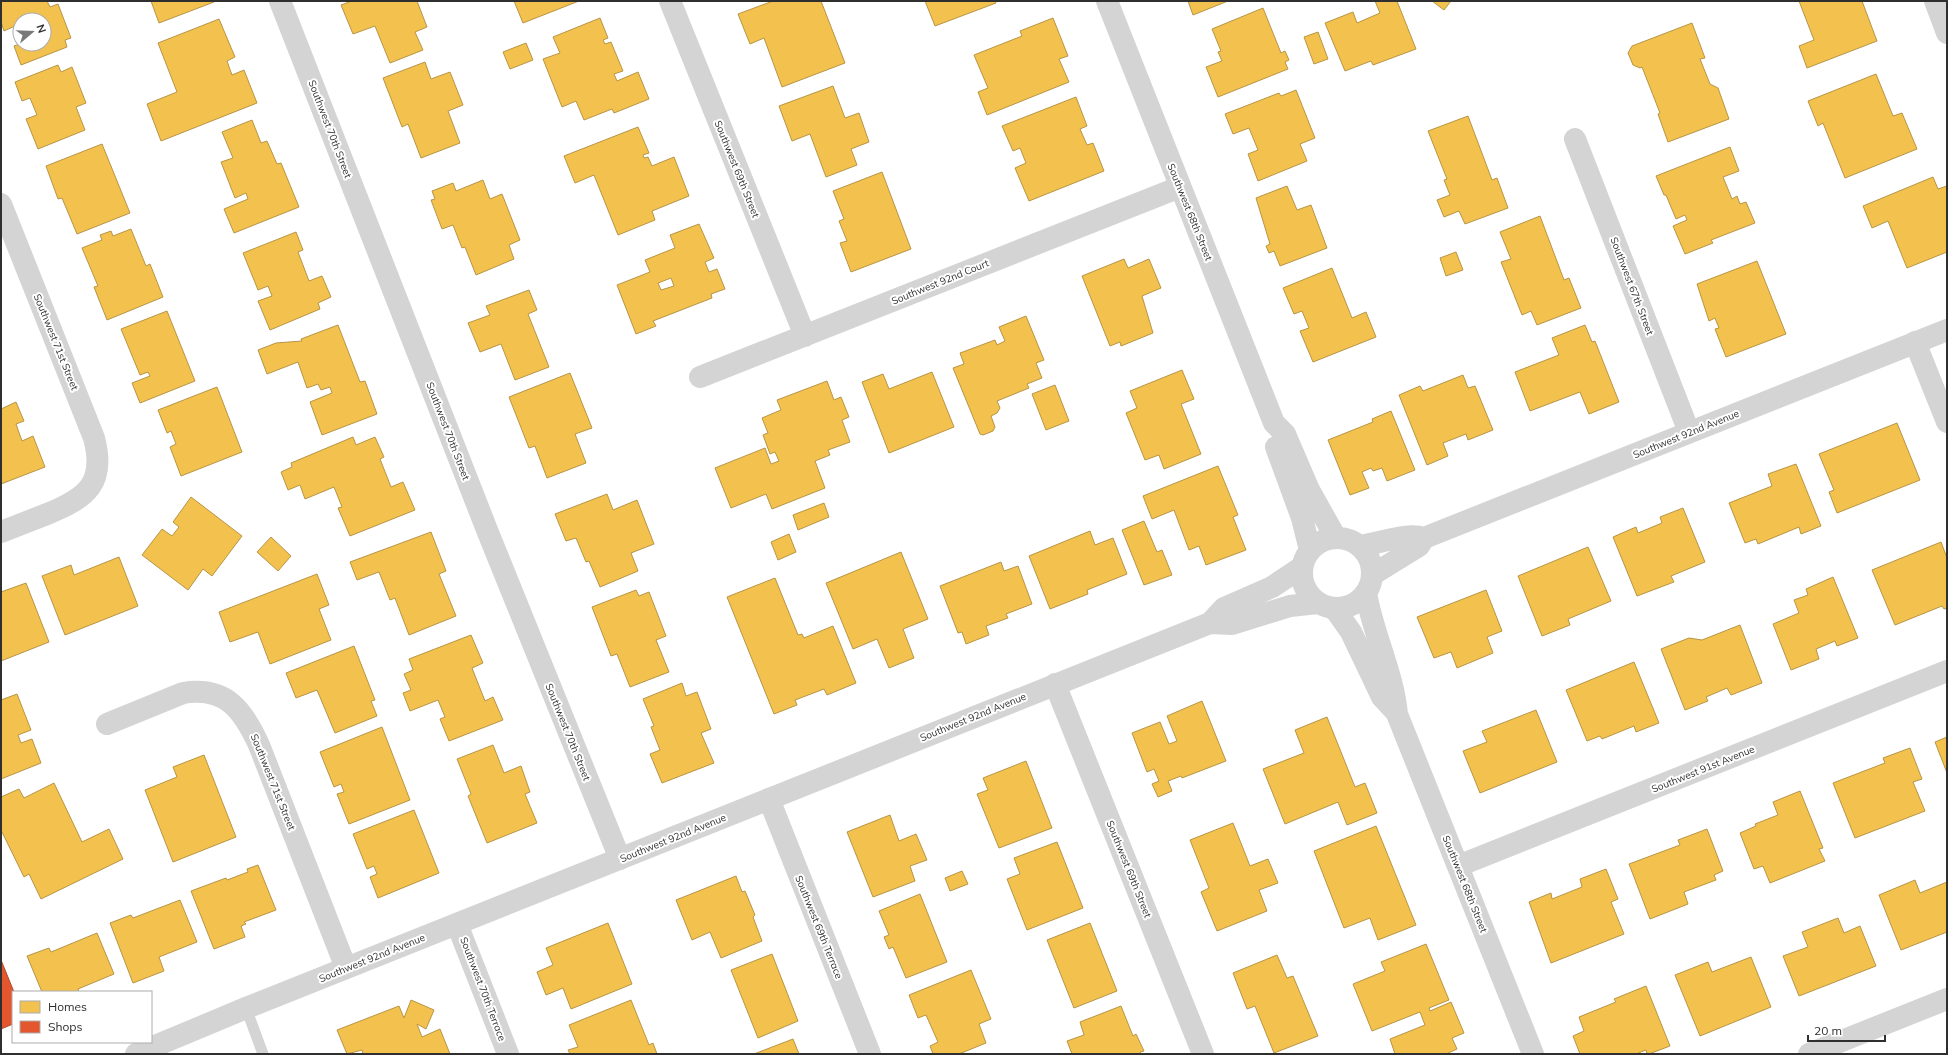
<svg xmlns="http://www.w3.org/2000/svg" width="1948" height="1055" viewBox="0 0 1948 1055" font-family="Mulish,sans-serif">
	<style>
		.homes { fill: #f2c14e; stroke: #b89545; fill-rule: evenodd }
		.shops { fill: #e4572e; stroke: #ae4b2e }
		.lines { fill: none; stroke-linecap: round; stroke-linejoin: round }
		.service { stroke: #d4d4d4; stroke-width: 11 }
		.minor { stroke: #d4d4d4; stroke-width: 22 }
		.tertiary { stroke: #d4d4d4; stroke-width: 22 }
		.labels { text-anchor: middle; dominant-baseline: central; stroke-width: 4; stroke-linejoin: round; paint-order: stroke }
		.street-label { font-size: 10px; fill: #2f2f2f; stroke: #fff }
	</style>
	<rect width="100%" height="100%" fill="#fff"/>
	<path class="homes" d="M 1,1 L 47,1 L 50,7 L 58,4 L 71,38 L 65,40 L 67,47 L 21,65 L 14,46 L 20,44 L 44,44 L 44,20 L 20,20 L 20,38 L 15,26 L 4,31 L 1,22 Z
		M 151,1 L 214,1 L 214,2 L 159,23 Z
		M 352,1 L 417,1 L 427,27 L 415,32 L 423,50 L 390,63 L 375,26 L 353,34 L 341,5 Z
		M 514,1 L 579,1 L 523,23 Z
		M 773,1 L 821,1 L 845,63 L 782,87 L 764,38 L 750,44 L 738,14 Z
		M 925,1 L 995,1 L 996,3 L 935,26 Z
		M 1188,1 L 1228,1 L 1193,15 Z
		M 1375,1 L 1397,1 L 1416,49 L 1373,65 L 1371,61 L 1345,71 L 1325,23 L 1353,12 L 1357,23 L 1380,13 Z
		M 1432,1 L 1451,1 L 1444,10 Z
		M 1799,1 L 1862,1 L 1877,41 L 1807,68 L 1799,46 L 1814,40 Z
		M 1263,8 L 1281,53 L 1285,51 L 1289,60 L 1285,62 L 1288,69 L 1218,97 L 1206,67 L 1222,61 L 1218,52 L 1221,51 L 1212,29 Z
		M 600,18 L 608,38 L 603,40 L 605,44 L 611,42 L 623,71 L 614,74 L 617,81 L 638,72 L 649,99 L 614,113 L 612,109 L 584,120 L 576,101 L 562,107 L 543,59 L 560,53 L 553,37 Z
		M 1053,18 L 1068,56 L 1059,59 L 1069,82 L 987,115 L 978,92 L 988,88 L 974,55 L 1022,36 L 1020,31 Z
		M 219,19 L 235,57 L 227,61 L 232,75 L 244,70 L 257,103 L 161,141 L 147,104 L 177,92 L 158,43 Z
		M 1692,23 L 1705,58 L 1700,59 L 1710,84 L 1718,88 L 1729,119 L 1668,142 L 1658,114 L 1660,113 L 1642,67 L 1640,68 L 1633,65 L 1628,53 L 1632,46 Z
		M 1318,32 L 1328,59 L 1314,64 L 1304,37 Z
		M 526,43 L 533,60 L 510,69 L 503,52 Z
		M 425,62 L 431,79 L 450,72 L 463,105 L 448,111 L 460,143 L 421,158 L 408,124 L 402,127 L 383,78 Z
		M 58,65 L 61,72 L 72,67 L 86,103 L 76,107 L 85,130 L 38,149 L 26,119 L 37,115 L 30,98 L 22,101 L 15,82 Z
		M 1876,74 L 1893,116 L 1902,113 L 1917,149 L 1845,178 L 1823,123 L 1818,126 L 1808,101 Z
		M 833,86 L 845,118 L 859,113 L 869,142 L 851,149 L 857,165 L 826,177 L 810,134 L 792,141 L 779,106 Z
		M 1296,90 L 1315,138 L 1300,144 L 1307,161 L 1258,181 L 1248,154 L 1258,150 L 1249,128 L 1233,134 L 1225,114 L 1279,93 L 1281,96 Z
		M 1076,97 L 1087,126 L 1080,129 L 1087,145 L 1093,143 L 1104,171 L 1029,201 L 1015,168 L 1026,163 L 1020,148 L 1013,151 L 1002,126 Z
		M 1468,116 L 1492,180 L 1497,178 L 1508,208 L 1465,224 L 1459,211 L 1444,217 L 1437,200 L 1450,195 L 1444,180 L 1447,179 L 1428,131 Z
		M 252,120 L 261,143 L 267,141 L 277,164 L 281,163 L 299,207 L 234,233 L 224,209 L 248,199 L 246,193 L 235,198 L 221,162 L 233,158 L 222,132 Z
		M 638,127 L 649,153 L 643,155 L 644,158 L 648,157 L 652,166 L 674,157 L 689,196 L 652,211 L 655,220 L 618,235 L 594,175 L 575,183 L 564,156 Z
		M 102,144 L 130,213 L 77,234 L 62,198 L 58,199 L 46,166 Z
		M 1730,147 L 1739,171 L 1723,177 L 1732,199 L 1737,196 L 1740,204 L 1746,202 L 1755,223 L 1711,240 L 1713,243 L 1685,254 L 1673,226 L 1687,220 L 1685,215 L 1676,219 L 1666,195 L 1664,195 L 1656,176 Z
		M 882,172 L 911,249 L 851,272 L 840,243 L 847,241 L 839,221 L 844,219 L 833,191 Z
		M 1933,177 L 1938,189 L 1947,186 L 1947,252 L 1907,268 L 1888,221 L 1872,228 L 1863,206 Z
		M 483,180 L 490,199 L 502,194 L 520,240 L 509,245 L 514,259 L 476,275 L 465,247 L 462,248 L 453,225 L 442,229 L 431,200 L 435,199 L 432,191 L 453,183 L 456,191 Z
		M 1287,186 L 1297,210 L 1311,205 L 1327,248 L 1280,266 L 1274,251 L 1269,253 L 1266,246 L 1270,244 L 1256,198 Z
		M 1540,216 L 1564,280 L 1569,278 L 1581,308 L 1537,325 L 1531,311 L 1522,315 L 1501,262 L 1511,259 L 1500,232 Z
		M 699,224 L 714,258 L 705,262 L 709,272 L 717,269 L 725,289 L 711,294 L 712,298 L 653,321 L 656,326 L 636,334 L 617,285 L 650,272 L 645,260 L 675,248 L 670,235 ZM 671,278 L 674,286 L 661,290 L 658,283 Z
		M 131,229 L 146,266 L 150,264 L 163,297 L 107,320 L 94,287 L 98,286 L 82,248 L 102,240 L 100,235 L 111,231 L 113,236 Z
		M 296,232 L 303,250 L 298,252 L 309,281 L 322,276 L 331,297 L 318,303 L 320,309 L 270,330 L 258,301 L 272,296 L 268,286 L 258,290 L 243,253 Z
		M 1456,252 L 1463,270 L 1446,276 L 1440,258 Z
		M 1124,259 L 1128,268 L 1149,259 L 1161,288 L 1142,296 L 1153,333 L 1121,346 L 1120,342 L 1110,346 L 1082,276 Z
		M 1757,261 L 1786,334 L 1726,357 L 1715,329 L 1719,328 L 1715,318 L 1709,321 L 1697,284 Z
		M 1332,268 L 1352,318 L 1366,312 L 1376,337 L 1313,362 L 1300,331 L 1309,328 L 1302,311 L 1294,314 L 1283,288 Z
		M 529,290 L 537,310 L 528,314 L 549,367 L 515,380 L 501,344 L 480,352 L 468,323 L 490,315 L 486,306 Z
		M 167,311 L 195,381 L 140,403 L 132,383 L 150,376 L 148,372 L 140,375 L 121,329 Z
		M 1026,316 L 1044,360 L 1036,363 L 1042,378 L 1027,384 L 1029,388 L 997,401 L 1000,408 L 997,413 L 991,416 L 995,427 L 993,431 L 983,435 L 980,434 L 953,368 L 964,364 L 960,353 L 995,340 L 997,345 L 1005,341 L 999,327 Z
		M 338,325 L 360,382 L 365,381 L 377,414 L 322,435 L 310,402 L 332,393 L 330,387 L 321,390 L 318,384 L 307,388 L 298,362 L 267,374 L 258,350 L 276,343 L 302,341 L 301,339 Z
		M 1585,325 L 1592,342 L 1595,341 L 1619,402 L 1589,414 L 1580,392 L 1530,411 L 1515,372 L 1559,355 L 1552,338 Z
		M 1182,370 L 1194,399 L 1181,404 L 1201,454 L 1164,469 L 1159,455 L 1145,460 L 1126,413 L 1137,408 L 1130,391 Z
		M 932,372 L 954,427 L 889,453 L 862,382 L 883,374 L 889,389 Z
		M 570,373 L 592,428 L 575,434 L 586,463 L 547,478 L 535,446 L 529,448 L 509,397 Z
		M 1463,375 L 1468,388 L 1475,386 L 1493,430 L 1468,440 L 1466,434 L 1443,443 L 1448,456 L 1427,465 L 1399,395 L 1420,386 L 1423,391 Z
		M 827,381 L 834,400 L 841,397 L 849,417 L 842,420 L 850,442 L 828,450 L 830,455 L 815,461 L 825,488 L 772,509 L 766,494 L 731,508 L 715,468 L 765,448 L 771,464 L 779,461 L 775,452 L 770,454 L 763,435 L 768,433 L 762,418 L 781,410 L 777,400 Z
		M 1055,385 L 1069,421 L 1046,430 L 1032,394 Z
		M 217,387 L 242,452 L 181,476 L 170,447 L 176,444 L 171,431 L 167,433 L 158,410 Z
		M 16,402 L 24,421 L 16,424 L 22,441 L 33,436 L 45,467 L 1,484 L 1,409 Z
		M 1391,411 L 1415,470 L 1387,481 L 1382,468 L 1373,471 L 1371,468 L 1362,472 L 1369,488 L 1350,495 L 1328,440 L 1373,422 L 1372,419 Z
		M 1897,423 L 1920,480 L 1837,513 L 1829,492 L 1834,490 L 1819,454 Z
		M 353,437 L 356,445 L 375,437 L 384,457 L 380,459 L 391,487 L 403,482 L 415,510 L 350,536 L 338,508 L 342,507 L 334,487 L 305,499 L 300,485 L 288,490 L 281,472 L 292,467 L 291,463 Z
		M 1796,464 L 1821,526 L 1801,534 L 1799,527 L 1758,544 L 1756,539 L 1745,543 L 1729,503 L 1772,486 L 1768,474 Z
		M 1218,466 L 1238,515 L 1233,517 L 1246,550 L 1206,565 L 1199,546 L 1189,550 L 1174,510 L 1152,519 L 1143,496 Z
		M 607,494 L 613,510 L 637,500 L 654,544 L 631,553 L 638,571 L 600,587 L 589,561 L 586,562 L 576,538 L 566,541 L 555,514 Z
		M 191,497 L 242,536 L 212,576 L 203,569 L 188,590 L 142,555 L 162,529 L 172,536 L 179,527 L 173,522 Z
		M 824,503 L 829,517 L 798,530 L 793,515 Z
		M 1683,508 L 1705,562 L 1671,576 L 1674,582 L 1637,596 L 1613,537 L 1636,527 L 1638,533 L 1662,523 L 1660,517 Z
		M 1144,521 L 1157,552 L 1162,550 L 1172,575 L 1144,585 L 1122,530 Z
		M 1090,531 L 1095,545 L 1113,538 L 1127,574 L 1087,590 L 1088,594 L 1050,609 L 1029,556 Z
		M 431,532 L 446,571 L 439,574 L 456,616 L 409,635 L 395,598 L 390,600 L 379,572 L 357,580 L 350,562 Z
		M 789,534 L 796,552 L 778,560 L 771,542 Z
		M 271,537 L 291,556 L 278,571 L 257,552 Z
		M 1941,542 L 1947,558 L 1947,608 L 1944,609 L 1942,606 L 1895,625 L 1872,570 Z
		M 1588,547 L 1611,601 L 1568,619 L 1570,625 L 1542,636 L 1518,576 Z
		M 901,552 L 928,619 L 903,629 L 914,658 L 889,668 L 877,639 L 853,649 L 826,583 Z
		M 119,557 L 138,606 L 65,635 L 42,576 L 71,565 L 74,575 Z
		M 1001,562 L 1004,571 L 1018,566 L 1032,604 L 1006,614 L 1008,618 L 986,626 L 989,635 L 966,644 L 962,632 L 958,633 L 940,586 Z
		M 317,574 L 329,605 L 319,609 L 331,640 L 270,664 L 258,632 L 230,642 L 219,612 Z
		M 1833,577 L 1858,638 L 1837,646 L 1835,641 L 1816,649 L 1819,659 L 1791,670 L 1773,624 L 1799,613 L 1794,600 L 1808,595 L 1806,589 Z
		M 775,578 L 798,635 L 802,634 L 804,638 L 833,626 L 856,683 L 827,695 L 824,689 L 795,700 L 797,705 L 774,714 L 727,597 Z
		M 26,583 L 49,642 L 1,661 L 1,592 Z
		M 636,590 L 639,596 L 649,592 L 666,636 L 656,640 L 669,672 L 630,687 L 617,654 L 611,656 L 592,607 Z
		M 1486,590 L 1502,631 L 1487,637 L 1493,653 L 1457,668 L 1451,652 L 1434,658 L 1417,617 Z
		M 1740,625 L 1762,683 L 1731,695 L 1727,688 L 1706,697 L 1708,701 L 1685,710 L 1661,649 L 1689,638 L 1702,640 Z
		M 471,635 L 483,663 L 472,668 L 485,701 L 493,697 L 503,720 L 449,741 L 440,719 L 445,717 L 438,700 L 410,711 L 403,693 L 411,690 L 404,674 L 413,670 L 409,659 Z
		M 354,646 L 375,700 L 371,701 L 377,716 L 335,733 L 317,690 L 296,698 L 286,673 Z
		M 1634,662 L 1659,723 L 1636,732 L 1634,726 L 1602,739 L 1600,736 L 1587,741 L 1566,690 Z
		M 682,683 L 686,696 L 697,692 L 711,729 L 701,733 L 714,763 L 662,783 L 650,754 L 660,750 L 651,727 L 654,726 L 643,699 Z
		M 17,694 L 31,730 L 18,735 L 21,743 L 32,739 L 41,763 L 1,779 L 1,700 Z
		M 1202,701 L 1226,761 L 1182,778 L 1181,776 L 1168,781 L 1172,791 L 1158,797 L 1152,784 L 1159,781 L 1154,769 L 1147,772 L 1132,733 L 1160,722 L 1169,744 L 1177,741 L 1167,716 Z
		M 1536,710 L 1557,762 L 1480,793 L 1463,751 L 1487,742 L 1482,731 Z
		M 1327,717 L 1355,787 L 1365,783 L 1377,813 L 1347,825 L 1338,802 L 1285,824 L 1263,769 L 1304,753 L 1295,730 Z
		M 382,727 L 410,800 L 349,824 L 337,794 L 344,792 L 341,784 L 334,787 L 320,752 Z
		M 1947,737 L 1947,773 L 1935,742 Z
		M 493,745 L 504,773 L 521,766 L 530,792 L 525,794 L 537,823 L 487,843 L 468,796 L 471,794 L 457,759 Z
		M 1910,748 L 1922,779 L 1913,782 L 1925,811 L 1855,838 L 1833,783 L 1885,763 L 1883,758 Z
		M 204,755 L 236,837 L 173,862 L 145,790 L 177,777 L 173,767 Z
		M 1026,761 L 1052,828 L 999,848 L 977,794 L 988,790 L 983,778 Z
		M 54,783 L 82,842 L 109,829 L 123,859 L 41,899 L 29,874 L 24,877 L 1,830 L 1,797 L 19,789 L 24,798 Z
		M 1800,791 L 1823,848 L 1819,849 L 1825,861 L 1770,883 L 1763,866 L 1754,869 L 1740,833 L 1756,826 L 1755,824 L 1778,815 L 1773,802 Z
		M 414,810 L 439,873 L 378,898 L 370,877 L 377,874 L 374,866 L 367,869 L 353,834 Z
		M 890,815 L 899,841 L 916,834 L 927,860 L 910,866 L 915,881 L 873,897 L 847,832 Z
		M 1233,823 L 1250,866 L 1268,859 L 1278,883 L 1259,890 L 1267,911 L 1217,931 L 1201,892 L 1209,888 L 1190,840 Z
		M 1376,826 L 1416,925 L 1378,940 L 1370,918 L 1344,928 L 1314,851 Z
		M 1707,829 L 1723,871 L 1714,875 L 1716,880 L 1684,892 L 1688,904 L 1650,919 L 1629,864 L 1680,845 L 1678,840 Z
		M 1057,842 L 1083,908 L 1027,930 L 1007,879 L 1020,874 L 1014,858 Z
		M 258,865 L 276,910 L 244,922 L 246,924 L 241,926 L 245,937 L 214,949 L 191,891 L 226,878 L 227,880 L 248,872 L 247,869 Z
		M 1606,869 L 1618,899 L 1611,902 L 1624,934 L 1551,963 L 1529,902 L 1551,893 L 1552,899 L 1582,887 L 1580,879 Z
		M 962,871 L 968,884 L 950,891 L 945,878 Z
		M 736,876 L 742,892 L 745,891 L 755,915 L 753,917 L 762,941 L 721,958 L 710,932 L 692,940 L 676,900 Z
		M 1915,880 L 1920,893 L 1947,882 L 1947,932 L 1901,950 L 1879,895 Z
		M 920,894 L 947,962 L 906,978 L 893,947 L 889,949 L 884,937 L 889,935 L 879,911 Z
		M 180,900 L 197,942 L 159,957 L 164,971 L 133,983 L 110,923 L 131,915 L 133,918 Z
		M 1838,918 L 1844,933 L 1860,926 L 1876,966 L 1799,996 L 1783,956 L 1808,947 L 1802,932 Z
		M 608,923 L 632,984 L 571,1009 L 563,988 L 546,995 L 537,972 L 553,965 L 546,948 Z
		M 1090,923 L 1117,991 L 1074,1008 L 1047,940 Z
		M 97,933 L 114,974 L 78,989 L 79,992 L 42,992 L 27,956 L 49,948 L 51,952 Z
		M 1426,944 L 1449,1000 L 1429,1008 L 1430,1011 L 1451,1002 L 1464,1033 L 1452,1038 L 1457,1049 L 1446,1054 L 1395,1054 L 1390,1039 L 1425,1025 L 1420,1012 L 1372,1031 L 1353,984 L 1385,971 L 1381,962 Z
		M 772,954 L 798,1021 L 758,1038 L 731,970 Z
		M 1277,955 L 1287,978 L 1293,976 L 1318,1036 L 1274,1053 L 1255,1006 L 1247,1009 L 1233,973 Z
		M 1751,957 L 1771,1007 L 1700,1036 L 1675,975 L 1708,962 L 1712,972 Z
		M 971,970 L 991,1019 L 979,1024 L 986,1043 L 959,1054 L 933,1054 L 930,1046 L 938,1042 L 926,1015 L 918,1018 L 909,995 Z
		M 1646,986 L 1670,1046 L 1649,1054 L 1647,1054 L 1646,1050 L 1636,1054 L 1580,1054 L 1573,1036 L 1584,1031 L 1579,1017 L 1616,1002 L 1614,999 Z
		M 411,1000 L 434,1010 L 426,1029 L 417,1024 L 422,1037 L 440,1029 L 450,1054 L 363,1054 L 362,1050 L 347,1054 L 337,1030 L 399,1006 L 404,1018 Z
		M 631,1000 L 649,1045 L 653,1043 L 657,1054 L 570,1054 L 568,1050 L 578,1047 L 569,1025 Z
		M 1121,1006 L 1133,1036 L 1136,1034 L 1144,1051 L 1140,1052 L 1141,1054 L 1072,1054 L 1067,1041 L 1084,1035 L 1080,1022 Z
		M 793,1039 L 799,1054 L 754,1054 Z"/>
	<path class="shops" d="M 1,960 L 14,992 L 13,1024 L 1,1029 Z"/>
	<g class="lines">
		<path class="service" d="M 246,1008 L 263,1054"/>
		<path class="minor" d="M 280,1 L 487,530 L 620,859
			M 670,1 L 805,336
			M 1107,1 L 1274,423 L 1285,434 L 1309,490 L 1336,538
			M 1935,1 L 1947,33
			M 1575,139 L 1689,432
			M 1,204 L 94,438 C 106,483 87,498 47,514 C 32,520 16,526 1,532
			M 1915,342 L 1947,422
			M 700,377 L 1180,187
			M 1276,447 L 1302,518 L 1310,550
			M 1366,593 C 1373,634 1393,672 1397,714 L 1533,1054
			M 1334,608 L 1351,632 L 1382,697 L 1395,711
			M 1055,684 L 1203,1054
			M 107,724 L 183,693 C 226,686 243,710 259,745 L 346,968
			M 769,799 L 870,1054
			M 1458,866 L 1947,671
			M 457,924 L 508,1054
			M 1809,1054 L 1947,999"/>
		<path class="tertiary" d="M1302 573a35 35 0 1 1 70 0a35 35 0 1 1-70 0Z
			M 1359,546 C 1379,544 1406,532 1424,538 L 1947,330
			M 1372,575 L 1419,546 L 1424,538
			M 1210,623 L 1232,624 L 1290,606 L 1318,603
			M 136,1054 L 246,1008 L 1210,623 L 1224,608 L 1272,587 L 1302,567"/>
	</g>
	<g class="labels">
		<g class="street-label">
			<text transform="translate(330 129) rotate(69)">Southwest 70th Street</text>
			<text transform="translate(737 169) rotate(68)">Southwest 69th Street</text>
			<text transform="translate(1190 212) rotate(68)">Southwest 68th Street</text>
			<text transform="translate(940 282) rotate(-22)">Southwest 92nd Court</text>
			<text transform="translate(1632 286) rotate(69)">Southwest 67th Street</text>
			<text transform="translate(56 342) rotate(68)">Southwest 71st Street</text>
			<text transform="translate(448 431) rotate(69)">Southwest 70th Street</text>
			<text transform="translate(1686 434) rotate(-22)">Southwest 92nd Avenue</text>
			<text transform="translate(973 717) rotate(-22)">Southwest 92nd Avenue</text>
			<text transform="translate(568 732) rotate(68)">Southwest 70th Street</text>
			<text transform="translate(1703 769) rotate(-22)">Southwest 91st Avenue</text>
			<text transform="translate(273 782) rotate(68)">Southwest 71st Street</text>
			<text transform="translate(673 838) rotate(-22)">Southwest 92nd Avenue</text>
			<text transform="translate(1129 869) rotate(68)">Southwest 69th Street</text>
			<text transform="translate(1465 884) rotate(68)">Southwest 68th Street</text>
			<text transform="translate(819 927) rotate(68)">Southwest 69th Terrace</text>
			<text transform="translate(372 958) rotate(-22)">Southwest 92nd Avenue</text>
			<text transform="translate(483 989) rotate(69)">Southwest 70th Terrace</text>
		</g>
	</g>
	<rect width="1948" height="1055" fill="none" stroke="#2f2f2f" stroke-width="4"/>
	<rect x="12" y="991" width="140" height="52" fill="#ffffff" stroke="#acacac"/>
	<rect x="20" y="1001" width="20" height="12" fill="#f2c14e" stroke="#acacac"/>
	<text x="48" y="1011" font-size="12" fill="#2f2f2f">Homes</text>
	<rect x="20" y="1021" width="20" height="12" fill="#e4572e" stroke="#acacac"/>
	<text x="48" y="1031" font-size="12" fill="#2f2f2f">Shops</text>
	<g transform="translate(32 32) rotate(71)"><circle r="19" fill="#ffffff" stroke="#acacac"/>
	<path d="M0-3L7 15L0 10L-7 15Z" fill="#787878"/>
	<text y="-6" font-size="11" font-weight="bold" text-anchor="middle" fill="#2f2f2f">N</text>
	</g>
	<path d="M1808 1035v6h77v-6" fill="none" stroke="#2f2f2f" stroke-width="2"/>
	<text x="1814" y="1035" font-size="12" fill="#2f2f2f" stroke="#ffffff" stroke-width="3" paint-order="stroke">20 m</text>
</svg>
